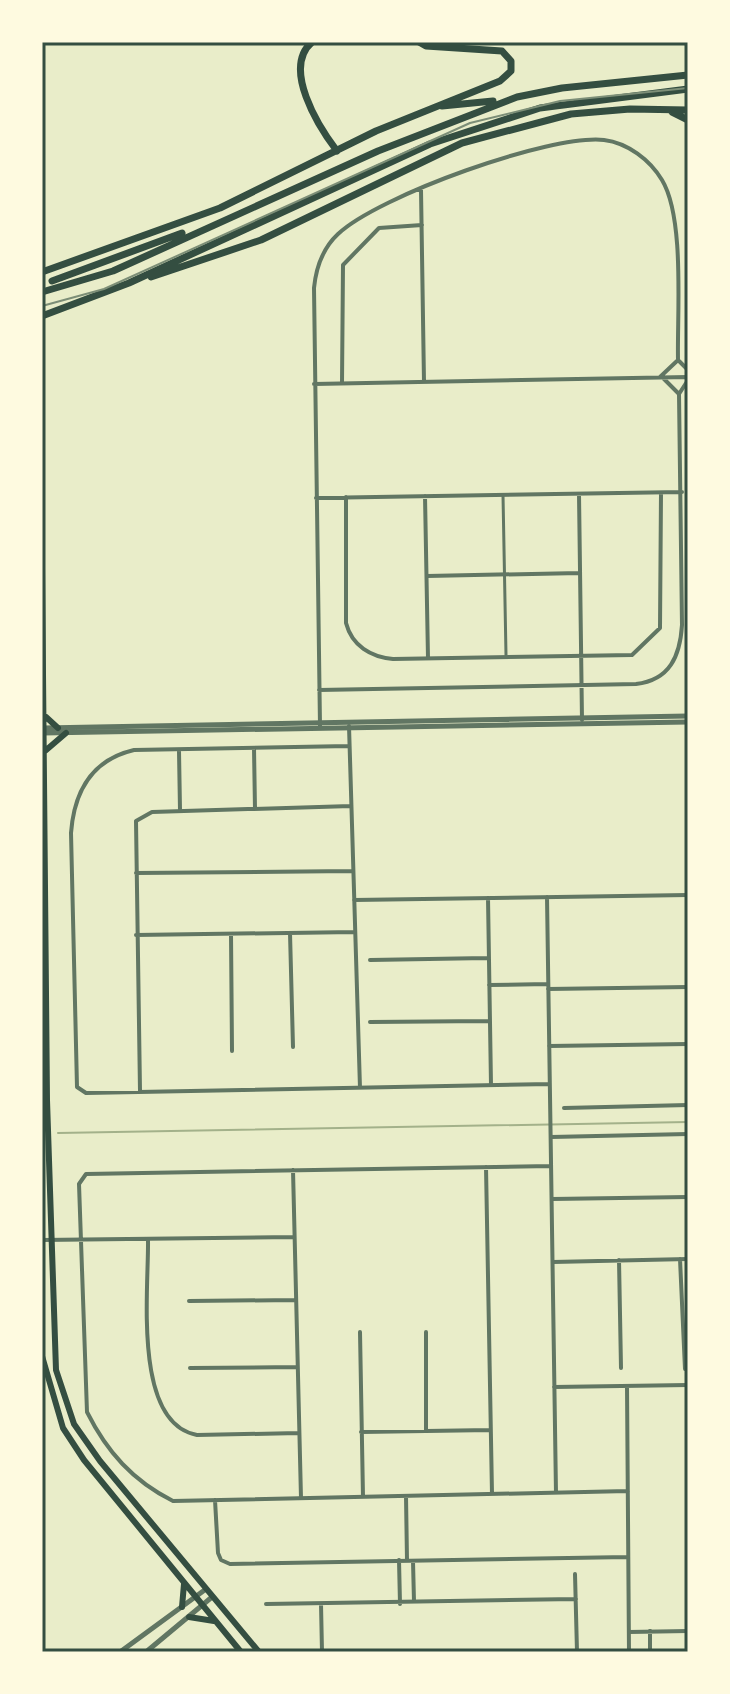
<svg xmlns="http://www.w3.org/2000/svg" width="730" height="1694" viewBox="0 0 730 1694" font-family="'PT Sans Narrow',sans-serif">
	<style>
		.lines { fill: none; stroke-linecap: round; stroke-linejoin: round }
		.stream { stroke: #a3b18a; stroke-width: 2 }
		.pedestrian { stroke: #617663; stroke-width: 3 }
		.minor { stroke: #617663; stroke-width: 4 }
		.tertiary { stroke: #617663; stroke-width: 5 }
		.secondary { stroke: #344e41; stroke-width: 6 }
		.trunk { stroke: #344e41; stroke-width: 7 }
		.tram { stroke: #7c8e77; stroke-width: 2 }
		.neatline { fill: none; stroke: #344e41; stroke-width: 3 }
	</style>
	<rect width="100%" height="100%" fill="#e9edc9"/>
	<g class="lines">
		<path class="stream" d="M 58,1133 L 688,1122"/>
		<path class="pedestrian" d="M 503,495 L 506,655"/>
		<path class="minor" d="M 421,190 L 424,382
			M 660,377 L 678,360
			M 664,379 L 679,394
			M 342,383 L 343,265 L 379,228 L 422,225
			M 314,384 L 688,377
			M 579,494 L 582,720
			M 425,496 L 428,658
			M 346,497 L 346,623 C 352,646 371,657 393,659 L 632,655 L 660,628 L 661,493
			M 316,498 L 682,492
			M 427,576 L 580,573
			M 319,690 L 636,684 C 670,680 680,656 682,625 L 679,394 L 688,380
			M 320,726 L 314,288 C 316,268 323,248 338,234 C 378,196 550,134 604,140 C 628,143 650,160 662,180 C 685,218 677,314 678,360 L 688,370
			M 349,726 L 360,1088
			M 349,746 L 134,750 C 91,760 74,793 71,833 L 77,1087 L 86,1093 L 550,1084
			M 254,748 L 255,809
			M 179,751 L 180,810
			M 136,873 L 353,871
			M 547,897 L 556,1493
			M 488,898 L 491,1085
			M 354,900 L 688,895
			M 290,933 L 293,1047
			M 231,934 L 232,1051
			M 136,935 L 355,932
			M 370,960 L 487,958
			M 489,985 L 548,984
			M 548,989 L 688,987
			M 370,1022 L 488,1021
			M 549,1046 L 688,1044
			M 140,1091 L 136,821 L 152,812 L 351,806
			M 564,1108 L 688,1105
			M 551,1137 L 688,1134
			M 551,1166 L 86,1174 L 79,1184 L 87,1412 C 107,1452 133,1481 173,1501 L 628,1491
			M 486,1167 L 492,1494
			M 293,1170 L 301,1498
			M 552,1199 L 688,1197
			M 148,1239 C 149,1288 132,1423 197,1435 L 299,1433
			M 42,1240 L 294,1237
			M 680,1259 L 685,1369
			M 619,1260 L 621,1368
			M 553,1262 L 688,1259
			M 189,1301 L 296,1300
			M 360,1332 L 363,1497
			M 426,1332 L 426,1431
			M 190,1368 L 297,1367
			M 627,1386 L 629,1652
			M 554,1387 L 688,1385
			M 361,1432 L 491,1430
			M 406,1496 L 407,1560
			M 215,1500 L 218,1553 L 221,1560 L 230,1564 L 628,1557
			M 399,1560 L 400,1604
			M 413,1561 L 414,1602
			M 575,1574 L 577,1652
			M 266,1604 L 576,1599
			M 321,1604 L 322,1652
			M 650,1631 L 650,1652
			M 629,1632 L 688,1631"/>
		<path class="tertiary" d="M 679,42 L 688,43
			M 43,728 L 688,716
			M 43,733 L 688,722
			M 120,1652 L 206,1589
			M 146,1652 L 212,1597"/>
		<path class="secondary" d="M 42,568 L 47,1100 L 56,1370 L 74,1424 L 100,1461 L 259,1652
			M 46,717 L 58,728
			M 45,751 L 66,733
			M 42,1356 L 63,1428 L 84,1460 L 241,1652
			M 182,1607 L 184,1584
			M 189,1617 L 214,1621"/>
		<path class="trunk" d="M 312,42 C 282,68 318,126 337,151
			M 442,106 L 493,101
			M 672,112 L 688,120
			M 42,272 L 220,208 L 376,131 L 500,81 L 511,71 L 511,61 L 502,51 L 426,46 L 419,42
			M 151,277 L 261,240 L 462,143 L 571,114 L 630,109 L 688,110
			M 52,281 L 182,233
			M 42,292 L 113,271 L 378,151 L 517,97 L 562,88 L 688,75
			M 42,316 L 129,283 L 430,144 L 540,108 L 688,89"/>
		<path class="tram" d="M 42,306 L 104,289 L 470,123 L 560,101 L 688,88"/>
	</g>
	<rect width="730" height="1694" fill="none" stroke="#fefae0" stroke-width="88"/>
	<rect x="44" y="44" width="642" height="1606" class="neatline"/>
</svg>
